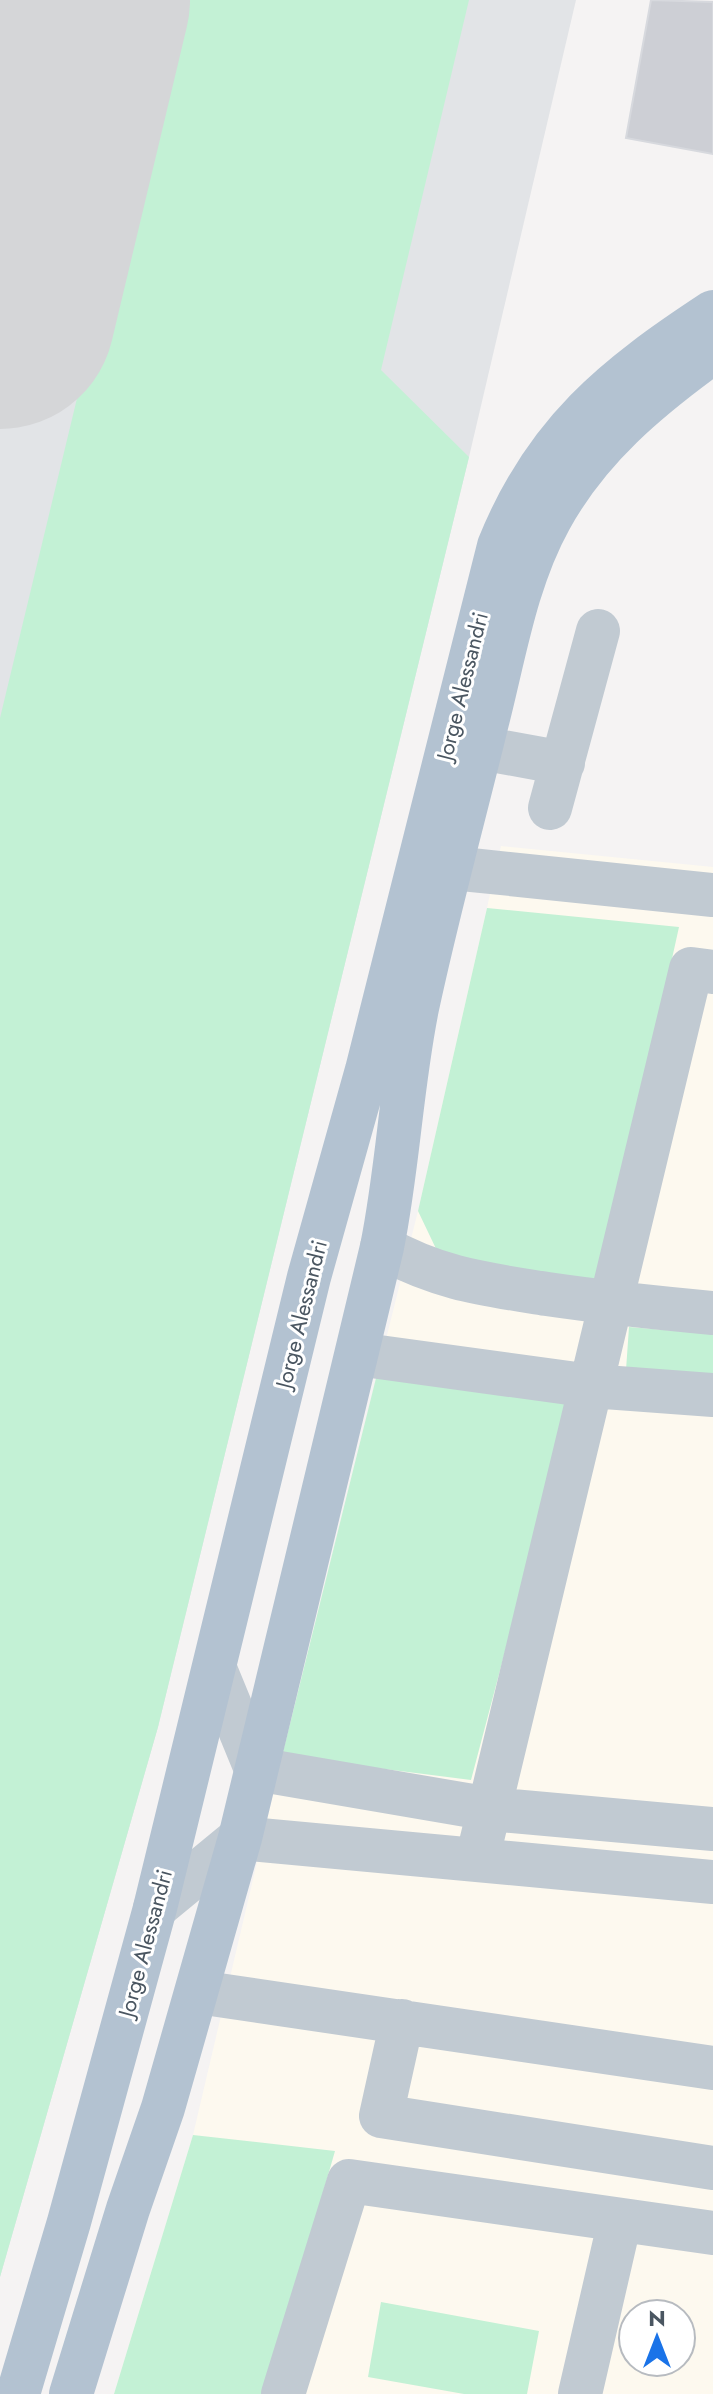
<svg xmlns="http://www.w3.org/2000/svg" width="713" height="2394" viewBox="0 0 713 2394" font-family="Jost,sans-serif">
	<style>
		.commercial { fill: #fdf9ef; fill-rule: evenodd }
		.airport { fill: #e2e4e7 }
		.green { fill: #c3f1d5 }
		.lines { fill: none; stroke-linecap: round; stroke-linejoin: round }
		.taxiway { stroke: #d5d6d8; stroke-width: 92 }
		.runway { stroke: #d5d6d8; stroke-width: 230 }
		.building { fill: #cdcfd5; stroke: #d7d9de; stroke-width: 2 }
		.minor { stroke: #c1cad2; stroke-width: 44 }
		.major { stroke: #b3c2d1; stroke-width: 44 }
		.labels { text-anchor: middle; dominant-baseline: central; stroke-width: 6; stroke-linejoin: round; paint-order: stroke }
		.street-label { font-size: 22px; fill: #4a5661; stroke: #fff }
	</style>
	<rect width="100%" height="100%" fill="#f5f3f3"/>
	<path class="commercial" d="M 501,846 L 713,867 L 713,2394 L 114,2394 L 193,2135 L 282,1756 L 418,1211 ZM 633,2314 L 681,2314 L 681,2362 L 633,2362 Z"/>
	<path class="airport" d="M 0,0 L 576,0 L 469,457 L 158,1727 L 0,2277 Z"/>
	<path class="green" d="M 173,0 L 469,0 L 381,370 L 469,457 L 158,1727 L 0,2277 L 0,718 Z
		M 487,908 L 679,927 L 599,1289 L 439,1255 L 418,1211 Z
		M 629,1327 L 713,1334 L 713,1377 L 626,1370 Z
		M 380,1362 L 573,1394 L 471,1780 L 282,1756 Z
		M 193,2135 L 335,2151 L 265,2394 L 114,2394 Z
		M 381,2302 L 539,2331 L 527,2394 L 464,2394 L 368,2377 Z"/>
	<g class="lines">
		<path class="taxiway" d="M 0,20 L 32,0"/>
		<path class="runway" d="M 0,314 L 75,0"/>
	</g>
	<path class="building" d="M 651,0 L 713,2 L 713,154 L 626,138 Z"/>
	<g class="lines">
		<path class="minor" d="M 481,748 L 563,763
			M 550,808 L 598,631
			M 452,868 L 713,895
			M 382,1247 C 439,1279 484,1284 547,1294 C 602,1302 658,1308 713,1313
			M 357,1354 L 591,1386 L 713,1395
			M 215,1669 L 256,1769 L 490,1809 L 713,1829
			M 477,1860 L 691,969 L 713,972
			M 155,1908 L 240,1838 L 713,1882
			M 198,1992 L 713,2068
			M 402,2021 L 381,2116 L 713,2168
			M 283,2394 L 349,2181 L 713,2233
			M 580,2394 L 620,2220"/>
		<path class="major" d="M 18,2394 L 69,2222 L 155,1908 L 309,1277 L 367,1070 L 499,546 C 545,432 614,377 713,312
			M 71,2394 L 128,2209 L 163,2108 L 240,1838 L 382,1247 C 398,1168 401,1087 417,1008 C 437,914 463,820 486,726 C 504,657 515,582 550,519 C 589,448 648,399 713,352"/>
	</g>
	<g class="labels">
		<g class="street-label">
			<text transform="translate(462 686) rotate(-76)">Jorge Alessandri</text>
			<text transform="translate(301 1314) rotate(-76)">Jorge Alessandri</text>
			<text transform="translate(145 1943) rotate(-75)">Jorge Alessandri</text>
		</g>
	</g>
	<g transform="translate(657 2338)"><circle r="38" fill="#ffffff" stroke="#b7bbc0" stroke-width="2"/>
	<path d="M0-6L14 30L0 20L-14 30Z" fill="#1a73e8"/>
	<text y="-12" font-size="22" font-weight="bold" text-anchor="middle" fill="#4a5661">N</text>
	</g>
</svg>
